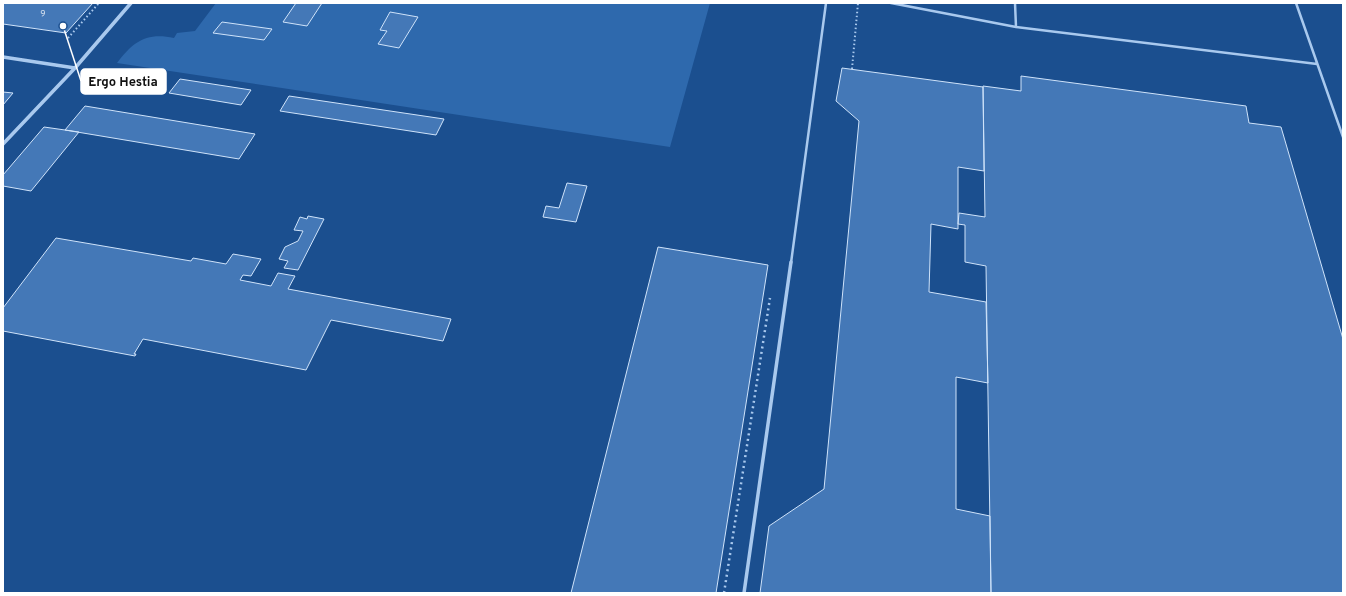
<svg xmlns="http://www.w3.org/2000/svg" width="1346" height="596" viewBox="0 0 1346 596" font-family="Overpass,sans-serif">
	<style>
		.green { fill: #2e69ad }
		.building { fill: #4478b7; stroke: #cfe3fa }
		.lines { fill: none; stroke-linecap: round; stroke-linejoin: round }
		.path-far1 { stroke: #a9c9ee; stroke-width: 2; stroke-dasharray: 1.5 2.5; stroke-linecap: butt }
		.path { stroke: #a9c9ee; stroke-width: 2.5; stroke-dasharray: 2 3.5; stroke-linecap: butt }
		.service-far1 { stroke: #a9c9ee; stroke-width: 2.5 }
		.service { stroke: #a9c9ee; stroke-width: 3.5 }
		.minor { stroke: #a9c9ee; stroke-width: 3.5 }
		.labels { text-anchor: middle; dominant-baseline: central; stroke-width: 4; stroke-linejoin: round; paint-order: stroke }
		.far-number-label { font-size: 9px; fill: #d0dded }
		.leader { fill: none; stroke: #fff; stroke-width: 1.5 }
		.callout-dot { fill: #fff; stroke: #1b4f8f; stroke-width: 1.5 }
		.callout { fill: #fff; stroke: #fff; stroke-width: 1.5 }
		.callout-label { font-size: 13px; text-anchor: middle; font-weight: bold; fill: #111 }
	</style>
	<rect width="100%" height="100%" fill="#1b4f8f"/>
	<path class="green" d="M 216,3 L 710,3 L 670,147 L 117,63 C 133,42 146,32 174,38 L 177,33 L 195,31 Z"/>
	<path class="building" d="M 3,3 L 93,3 L 66,33 L 3,24 Z
		M 296,3 L 322,3 L 307,26 L 283,22 Z
		M 390,12 L 418,17 L 399,48 L 378,44 L 387,31 L 380,30 Z
		M 222,22 L 272,29 L 264,40 L 213,33 Z
		M 842,68 L 983,87 L 984,171 L 958,167 L 958,229 L 931,224 L 929,292 L 986,302 L 988,383 L 956,377 L 956,509 L 990,516 L 991,593 L 760,593 L 769,526 L 824,489 L 859,121 L 836,101 Z
		M 1021,76 L 1246,106 L 1249,123 L 1281,127 L 1343,339 L 1343,593 L 991,593 L 986,266 L 965,262 L 965,225 L 958,224 L 959,213 L 985,217 L 983,86 L 1021,91 Z
		M 180,79 L 251,90 L 241,105 L 169,93 Z
		M 3,92 L 13,93 L 3,105 Z
		M 289,96 L 444,119 L 436,135 L 280,111 Z
		M 85,106 L 255,134 L 239,159 L 65,130 Z
		M 44,127 L 79,132 L 31,191 L 3,186 L 3,175 Z
		M 567,183 L 587,186 L 576,222 L 543,217 L 546,206 L 559,208 Z
		M 308,216 L 324,219 L 298,270 L 284,268 L 288,261 L 279,259 L 285,247 L 298,241 L 303,231 L 294,230 L 300,217 L 307,219 Z
		M 56,238 L 191,261 L 193,258 L 226,264 L 233,254 L 261,259 L 251,276 L 243,275 L 240,280 L 271,286 L 278,273 L 295,276 L 288,289 L 451,319 L 443,341 L 331,320 L 306,370 L 143,339 L 134,354 L 136,354 L 135,356 L 3,331 L 3,308 Z
		M 658,247 L 768,265 L 716,593 L 571,593 Z"/>
	<g class="lines">
		<path class="path-far1" d="M 68,38 L 99,3
			M 852,69 L 858,3"/>
		<path class="path" d="M 724,593 L 770,298"/>
		<path class="service-far1" d="M 891,3 L 1016,27 L 1317,64
			M 1015,3 L 1016,27
			M 1296,3 L 1343,137
			M 791,263 L 826,3"/>
		<path class="service" d="M 744,593 L 791,262"/>
		<path class="minor" d="M 3,57 L 75,68
			M 3,144 L 75,68 L 131,3"/>
	</g>
	<g class="labels">
		<g class="far-number-label">
			<text x="43" y="14">9</text>
		</g>
	</g>
	<path class="leader" d="M63 26L81 81"/>
	<circle class="callout-dot" cx="63" cy="26" r="4"/>
	<rect class="callout" x="81" y="69" width="85" height="25" rx="4"/>
	<g class="callout-label">
		<text x="123" y="86">Ergo Hestia</text>
	</g>
	<rect width="1346" height="596" fill="none" stroke="#ffffff" stroke-width="8"/>
</svg>
